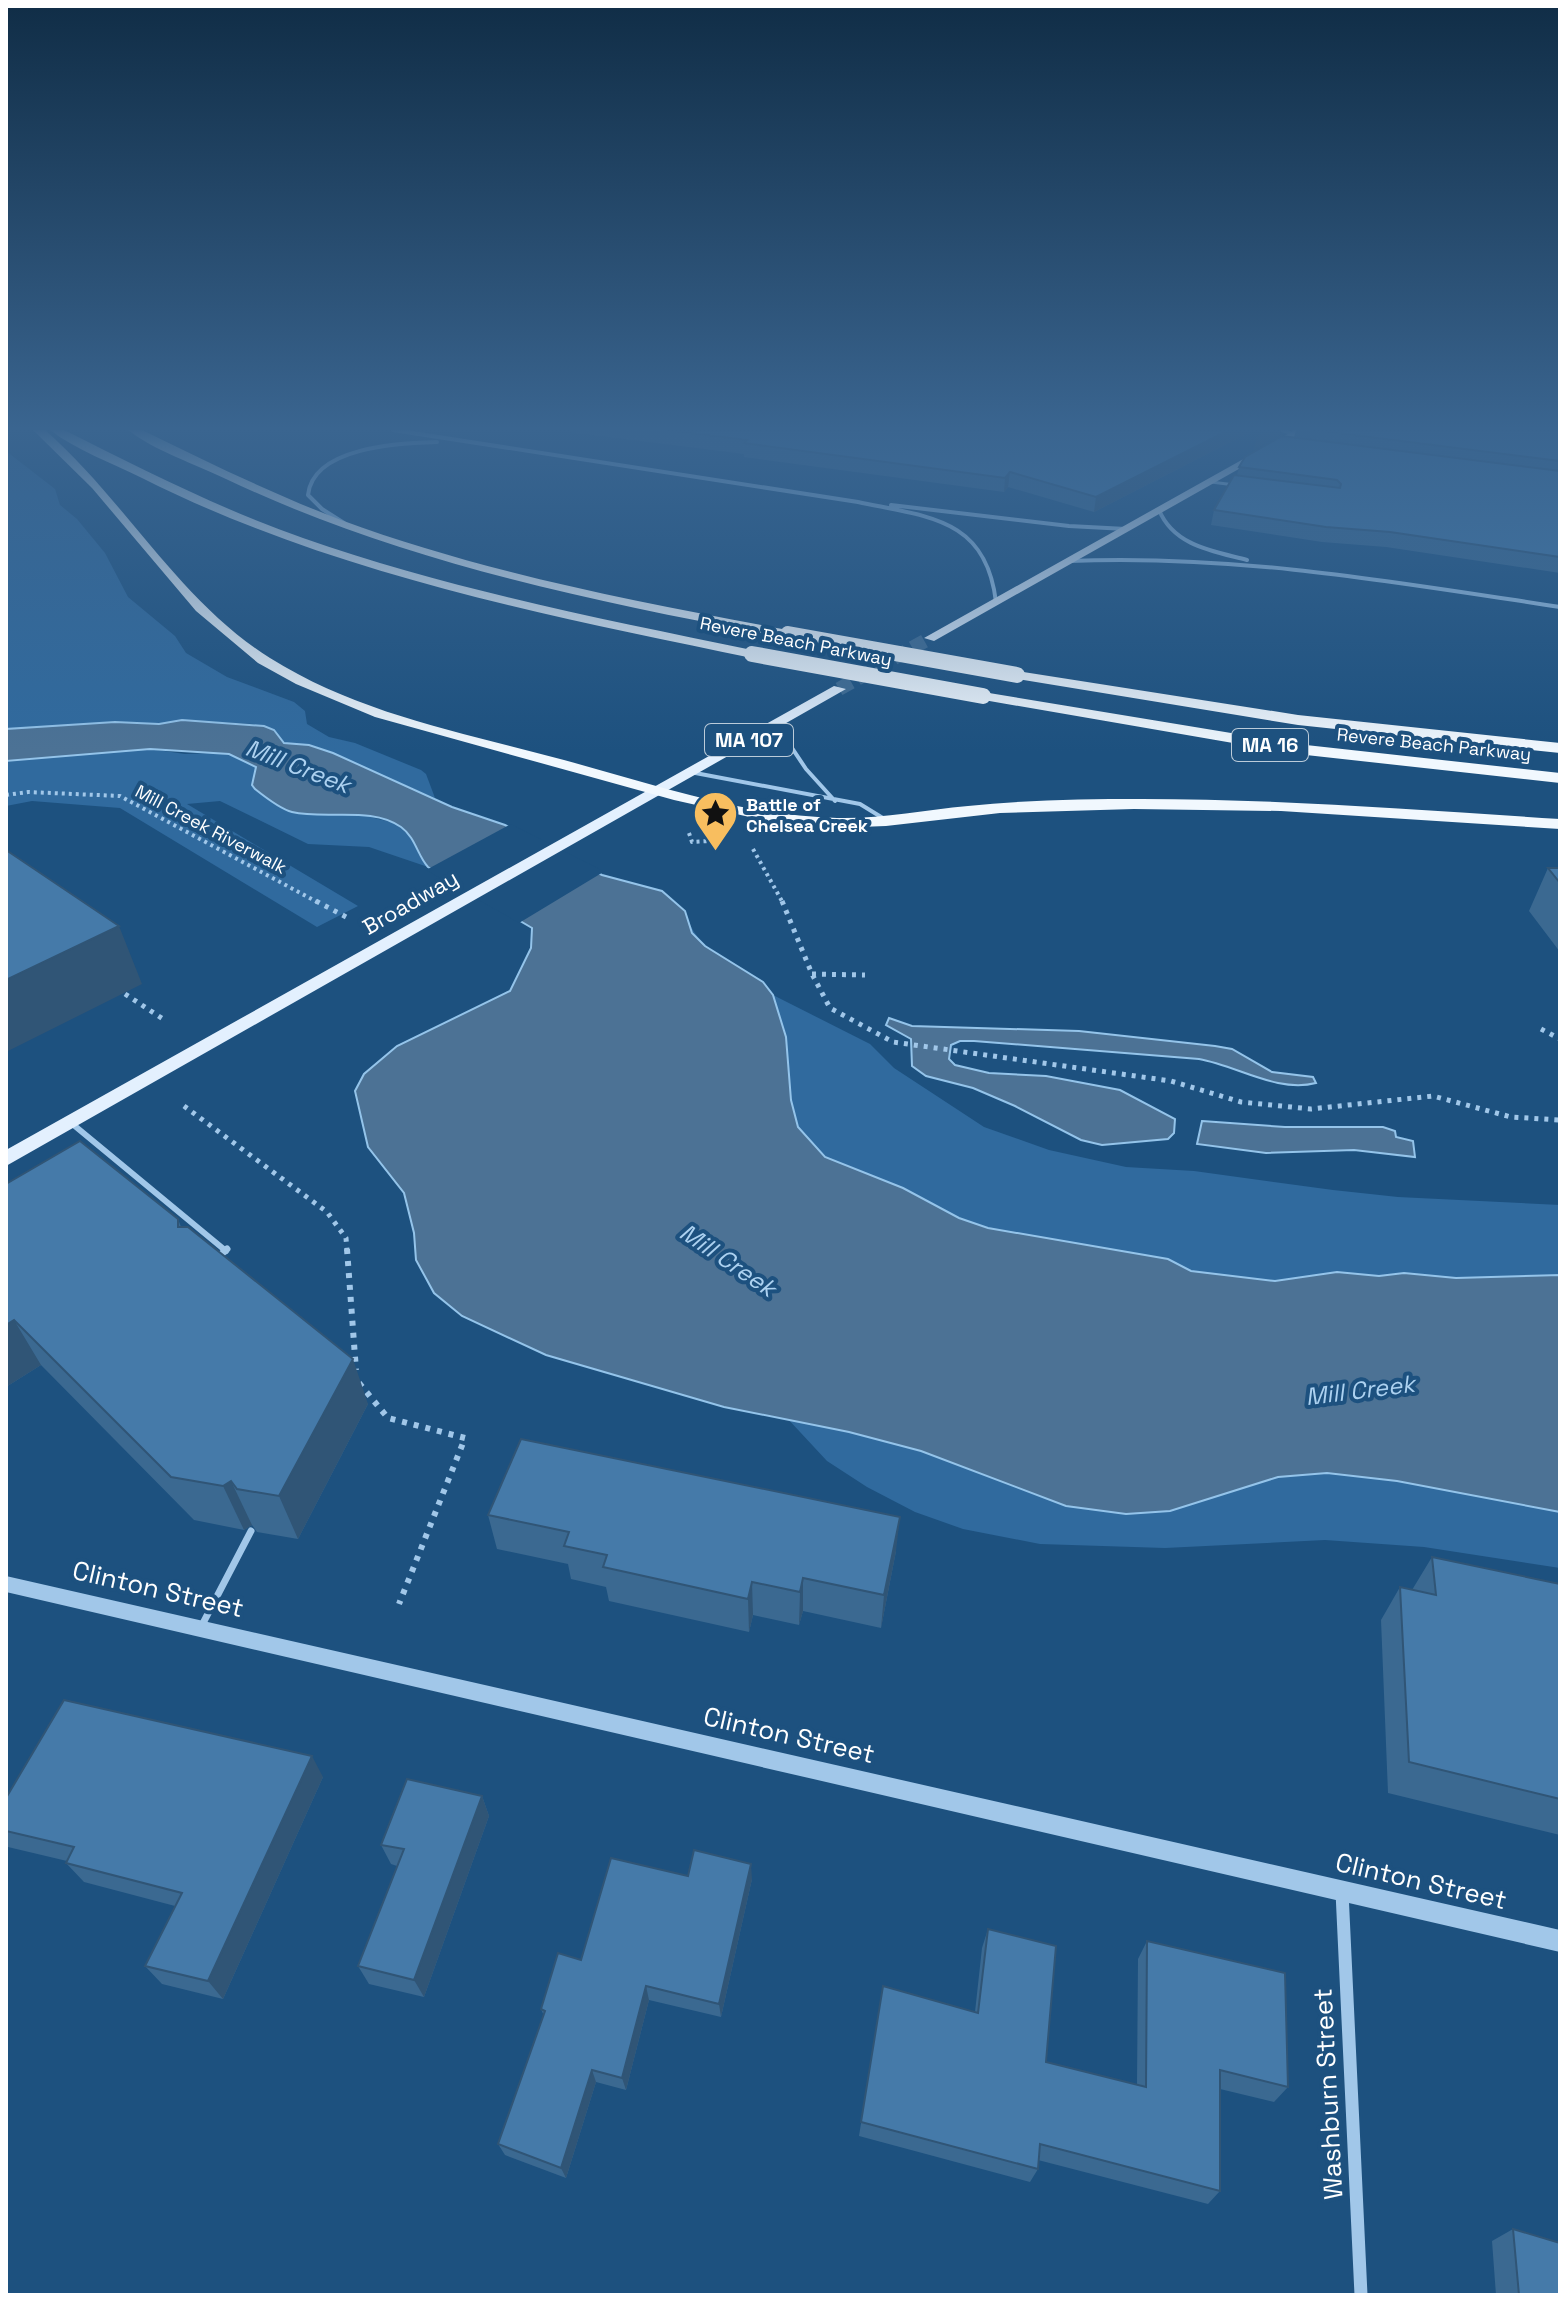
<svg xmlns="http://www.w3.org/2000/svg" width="1566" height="2301" viewBox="0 0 1566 2301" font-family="'Space Grotesk',sans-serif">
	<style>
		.green { fill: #306a9e }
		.water { fill: #4c7295; stroke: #94c4ea; stroke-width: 2 }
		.pier { fill: #1d517f }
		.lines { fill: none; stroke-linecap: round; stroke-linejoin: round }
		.primary-tunnel { stroke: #3f6b92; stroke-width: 14; stroke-dasharray: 14 7; stroke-linecap: butt }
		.path-far2 { stroke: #a1c7e9; stroke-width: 4; stroke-dasharray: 3 4; stroke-linecap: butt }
		.path-far1 { stroke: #a1c7e9; stroke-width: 5; stroke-dasharray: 4 6; stroke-linecap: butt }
		.path { stroke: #a1c7e9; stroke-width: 6; stroke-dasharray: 5 7; stroke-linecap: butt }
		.service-far3 { stroke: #a1c7e9; stroke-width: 3 }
		.service-far2 { stroke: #a1c7e9; stroke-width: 4 }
		.service-far1 { stroke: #a1c7e9; stroke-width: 6 }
		.service { stroke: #a1c7e9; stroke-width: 7 }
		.minor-far1 { stroke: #a1c7e9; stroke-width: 4 }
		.minor { stroke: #a1c7e9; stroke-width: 13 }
		.tertiary { fill: #a1c7e9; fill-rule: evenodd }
		.primary { fill: #e3f0fe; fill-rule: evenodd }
		.trunk { fill: #f1f8fe; fill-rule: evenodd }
		.trunk-bridge-far1 { stroke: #f1f8fe; stroke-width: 12 }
		.trunk-bridge { stroke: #f1f8fe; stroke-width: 16 }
		.wall { fill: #3b6991 }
		.shaded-wall { fill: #305576 }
		.building { fill: #457aa9; stroke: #305576; stroke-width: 2 }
		.labels { text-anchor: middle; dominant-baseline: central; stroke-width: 8; stroke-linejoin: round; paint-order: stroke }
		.far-street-label { font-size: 18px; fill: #fff; stroke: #1d517f }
		.far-poi-label { font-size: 18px; font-weight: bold; fill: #fff; stroke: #1d517f; text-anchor: start }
		.shield { fill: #1d517f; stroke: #bbcbd9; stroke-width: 2 }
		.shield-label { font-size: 20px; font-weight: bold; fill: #fff }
		.street-label { font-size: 22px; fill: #fff; stroke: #1d517f }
		.water-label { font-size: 24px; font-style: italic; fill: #acd1f0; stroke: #1d517f }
		.near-street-label { font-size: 26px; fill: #fff; stroke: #1d517f }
	</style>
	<rect width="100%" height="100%" fill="#1d517f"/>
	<path class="green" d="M 6,451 L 55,489 L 60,505 L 77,519 L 105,553 L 128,597 L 175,636 L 186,653 L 227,677 L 294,702 L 305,711 L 307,724 L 329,737 L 355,743 L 421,770 L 426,774 L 435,798 L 317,747 L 284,743 L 253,724 L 182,720 L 159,724 L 115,722 L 6,729 Z
		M 150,749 L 185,754 L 217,753 L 239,757 L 370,817 L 395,823 L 415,841 L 419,855 L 428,867 L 369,847 L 308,844 L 220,801 L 187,804 L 358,906 L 317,927 L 120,808 L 32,801 L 6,806 L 6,761 Z
		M 685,911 C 697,958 745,961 773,995 L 870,1044 L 894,1068 L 984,1127 L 1049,1150 L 1126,1167 L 1194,1171 L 1333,1190 L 1398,1197 L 1560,1205 L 1560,1331 L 796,1266 L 619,917 Z
		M 532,928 L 595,1146 L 1560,1411 L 1560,1568 L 1424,1547 L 1325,1540 L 1165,1548 L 1040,1544 L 963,1529 L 915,1512 L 867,1487 L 827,1461 L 787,1418 L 724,1407 L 546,1355 L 462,1316 L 434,1293 L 416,1260 L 414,1233 L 404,1193 L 368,1147 L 355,1091 L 364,1074 L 397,1046 L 510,991 L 531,948 Z"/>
	<path class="water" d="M 182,720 L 264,726 L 274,730 L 284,743 L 309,745 L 333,753 L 452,807 L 505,825 L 602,875 L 662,891 L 685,911 L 692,933 L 705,946 L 763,982 L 773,995 L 786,1037 L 791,1100 L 798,1127 L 825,1157 L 903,1188 L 959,1218 L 988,1228 L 1168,1259 L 1191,1271 L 1275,1281 L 1337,1272 L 1379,1276 L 1404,1273 L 1456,1278 L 1560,1275 L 1560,1512 L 1397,1481 L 1327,1473 L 1278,1477 L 1170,1511 L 1126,1514 L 1066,1506 L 921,1451 L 849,1432 L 724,1407 L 546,1355 L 462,1316 L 434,1293 L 416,1260 L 414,1233 L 404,1193 L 368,1147 L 355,1091 L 364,1074 L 397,1046 L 510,991 L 531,948 L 532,928 L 428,867 C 417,855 416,838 401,827 C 372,806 326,820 292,812 C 280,809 265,797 255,789 L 252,785 L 256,767 L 229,754 L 150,749 L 6,761 L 6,729 L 115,722 L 159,724 Z
		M 889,1018 L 912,1026 L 1079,1031 L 1215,1046 L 1232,1049 L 1272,1072 L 1313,1077 L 1316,1083 C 1277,1093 1238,1066 1199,1059 L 974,1041 L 960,1041 L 951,1045 L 949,1059 L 955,1065 L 989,1073 L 1046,1076 L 1120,1090 L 1175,1119 L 1174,1133 L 1168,1139 L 1102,1145 L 1081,1140 L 1015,1106 L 973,1088 L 926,1076 L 912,1066 L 911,1039 L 886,1025 Z
		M 1202,1121 L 1285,1127 L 1383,1127 L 1395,1131 L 1396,1137 L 1413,1141 L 1415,1157 L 1354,1150 L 1266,1153 L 1197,1144 Z"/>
	<path class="pier" d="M 511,824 L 603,871 L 605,871 L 519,923 L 426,870 Z"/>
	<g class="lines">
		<path class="primary-tunnel" d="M 839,689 L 930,638"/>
		<path class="path-far2" d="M 6,795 L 28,792 L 120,796 L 319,903
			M 689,833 L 692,842 L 709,841
			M 753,849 L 783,903"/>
		<path class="path-far1" d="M 316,901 L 348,918
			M 782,901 L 812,974 L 830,1008 L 893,1042 L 1171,1081 L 1241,1102 L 1311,1109 L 1433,1096 L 1511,1117 L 1560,1120
			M 812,974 L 865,975
			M 125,994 L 163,1019
			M 1541,1029 L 1560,1039
			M 184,1106 L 327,1212 L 346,1238 L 347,1251"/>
		<path class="path" d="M 347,1249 L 356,1370
			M 359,1383 L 388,1418 L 465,1438 L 399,1604"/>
		<path class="service-far3" d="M 1211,482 L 1235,485"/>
		<path class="service-far2" d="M 776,724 L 806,769 L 835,801
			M 690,772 L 860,804 L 886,820"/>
		<path class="service-far1" d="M 70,1122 L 226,1251"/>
		<path class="service" d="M 217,1258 L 227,1249
			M 201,1627 L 251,1531"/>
		<path class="minor-far1" d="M 393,430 L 858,502 C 929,517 986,518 996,602
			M 1282,430 L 1295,435
			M 891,505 L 1069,526 L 1126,529
			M 1159,510 C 1174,546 1213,551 1247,560
			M 344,523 L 322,509 L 308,495 C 313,447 399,443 437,442
			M 1069,561 C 1235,554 1396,582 1560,607"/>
		<path class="minor" d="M 1342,1892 L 1361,2295"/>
		<path class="tertiary" d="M 6,1576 L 1560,1930 L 1560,1952 L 6,1592 Z"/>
		<path class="primary" d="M 1295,430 L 1308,430 L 934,641 L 924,638 Z
			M 834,686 L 846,689 L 6,1166 L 6,1150 Z"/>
		<path class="trunk" d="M 33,430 L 45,430 C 125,500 179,601 270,658 C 359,714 464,733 564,760 C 653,784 743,816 837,818 C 881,819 924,810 968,806 C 1025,800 1083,799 1141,799 C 1281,799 1420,810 1560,819 L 1560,829 L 1281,811 L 1134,809 L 1000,813 L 886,826 L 833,828 L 772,822 L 674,800 L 375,717 L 296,684 L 258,663 L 196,611 L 92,488 Z
			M 50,430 L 64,430 C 142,469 220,509 303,538 C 449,589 601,619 752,650 L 759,654 L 752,658 C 544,615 333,574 142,478 C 112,463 76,450 50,430 Z
			M 128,430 L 142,430 C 207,462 273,494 341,520 C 485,573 637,602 788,630 L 795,634 L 788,638 C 596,602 403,563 226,479 C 195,464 155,451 128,430 Z
			M 1017,671 L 1298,715 L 1560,743 L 1560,753 L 1298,725 L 1012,678 L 1010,675 Z
			M 983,692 L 1297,744 L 1560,773 L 1560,783 L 1297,754 L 978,699 L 976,696 Z"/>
		<path class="trunk-bridge-far1" d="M 788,634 L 797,636"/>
		<path class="trunk-bridge" d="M 788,634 L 1017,675
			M 752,654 L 983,696"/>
	</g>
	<path class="wall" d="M 569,430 L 1254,430 L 1094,512 L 1008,487 L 1004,492 L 744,457 L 744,454 L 569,432 Z
		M 1296,430 L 1560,430 L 1560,573 L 1386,547 L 1322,542 L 1211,525 L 1214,510 L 1237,475 L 1239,467 L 1294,438 Z
		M 1548,868 L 1560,868 L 1560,952 L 1529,911 Z
		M 6,1184 L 178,1219 L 181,1227 L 368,1404 L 298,1539 L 257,1532 L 252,1525 L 244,1530 L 194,1520 L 41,1365 L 6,1387 Z
		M 488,1515 L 896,1551 L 881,1628 L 803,1611 L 799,1625 L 753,1615 L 749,1632 L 609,1601 L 606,1587 L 571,1579 L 568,1564 L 497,1549 Z
		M 1432,1557 L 1560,1584 L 1560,1835 L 1388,1793 L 1381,1620 L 1400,1587 L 1412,1590 Z
		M 323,1777 L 223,1999 L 162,1984 L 145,1966 L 175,1906 L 84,1882 L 66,1863 L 67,1861 L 8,1847 L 6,1844 L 6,1798 Z
		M 482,1796 L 489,1816 L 424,1997 L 369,1984 L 358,1966 L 397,1866 L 391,1864 L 381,1845 Z
		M 752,1879 L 721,2017 L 649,2000 L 626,2090 L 596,2082 L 566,2178 L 505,2155 L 498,2144 L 544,2016 L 541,2009 L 581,1960 Z
		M 988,1929 L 1046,2062 L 1137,2085 L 1138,1959 L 1147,1941 L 1288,2087 L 1274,2102 L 1220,2089 L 1220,2191 L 1208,2204 L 1038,2160 L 1038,2169 L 1030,2182 L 859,2136 L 883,1986 L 975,2012 L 982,1948 Z
		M 1513,2229 L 1560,2295 L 1496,2295 L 1492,2241 Z"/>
	<path class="shaded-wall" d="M 1229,430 L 1254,430 L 1094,512 L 1096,497 Z
		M 1267,430 L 1281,430 L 1280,435 L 1254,450 L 1257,436 Z
		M 1010,472 L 1008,487 L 1004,492 L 1005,478 Z
		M 119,926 L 142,984 L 6,1052 L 6,980 Z
		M 14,1320 L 41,1365 L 6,1387 L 6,1325 Z
		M 353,1359 L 368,1404 L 298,1539 L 279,1496 Z
		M 231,1481 L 252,1525 L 244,1530 L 223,1486 Z
		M 900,1517 L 896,1551 L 881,1628 L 884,1595 Z
		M 803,1578 L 803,1611 L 799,1625 L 800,1592 Z
		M 752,1582 L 753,1615 L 749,1632 L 748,1599 Z
		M 312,1756 L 323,1777 L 223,1999 L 208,1981 Z
		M 482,1796 L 489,1816 L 424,1997 L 414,1980 Z
		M 751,1864 L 752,1879 L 721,2017 L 719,2004 Z
		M 646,1986 L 649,2000 L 626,2090 L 622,2078 Z
		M 592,2070 L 596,2082 L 566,2178 L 561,2168 Z"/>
	<path class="building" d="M 666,430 L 1229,430 L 1096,497 L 1010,472 L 1005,478 L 744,443 L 747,440 Z
		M 1314,430 L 1560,430 L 1560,461 Z
		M 1282,436 L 1560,471 L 1560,557 L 1390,532 L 1326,527 L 1214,510 L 1234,475 L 1340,488 L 1341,484 L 1337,480 L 1239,467 L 1245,457 Z
		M 6,850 L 119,926 L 6,980 Z
		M 1548,868 L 1560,868 L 1560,883 Z
		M 80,1141 L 178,1219 L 178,1227 L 188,1227 L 353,1359 L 279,1496 L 237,1489 L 231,1481 L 223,1486 L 171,1477 L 14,1320 L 6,1325 L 6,1184 Z
		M 521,1439 L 900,1517 L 884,1595 L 803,1578 L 800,1592 L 752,1582 L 748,1599 L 603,1567 L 607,1555 L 564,1546 L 569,1532 L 488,1515 Z
		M 1432,1557 L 1560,1584 L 1560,1799 L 1409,1762 L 1400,1587 L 1436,1595 Z
		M 64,1700 L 312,1756 L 208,1981 L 145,1966 L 182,1893 L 66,1863 L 74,1847 L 6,1831 L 6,1798 Z
		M 407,1779 L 482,1796 L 414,1980 L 358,1966 L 404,1849 L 381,1845 Z
		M 694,1850 L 751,1864 L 719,2004 L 646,1986 L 622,2078 L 592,2070 L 561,2168 L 498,2144 L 545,2011 L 541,2009 L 558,1953 L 581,1960 L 611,1858 L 688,1876 Z
		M 988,1929 L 1056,1946 L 1046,2062 L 1146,2087 L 1147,1941 L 1285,1973 L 1288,2087 L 1220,2070 L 1220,2191 L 1040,2144 L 1038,2169 L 861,2122 L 883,1986 L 978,2013 Z
		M 1513,2229 L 1560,2243 L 1560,2295 L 1519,2295 Z"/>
	<linearGradient id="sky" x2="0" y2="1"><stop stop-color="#102d46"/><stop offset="0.57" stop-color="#3a6590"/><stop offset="1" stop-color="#3a6590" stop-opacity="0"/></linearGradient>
	<rect width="1566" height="752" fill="url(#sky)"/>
	<defs>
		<symbol id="sight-pin" viewBox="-11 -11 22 30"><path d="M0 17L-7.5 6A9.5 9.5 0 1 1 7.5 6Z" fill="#f8be5f" stroke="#1d517f"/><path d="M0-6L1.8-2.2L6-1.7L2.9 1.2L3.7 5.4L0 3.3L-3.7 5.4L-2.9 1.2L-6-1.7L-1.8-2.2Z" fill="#111"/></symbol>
	</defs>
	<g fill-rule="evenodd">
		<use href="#sight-pin" x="690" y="788" width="51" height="69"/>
	</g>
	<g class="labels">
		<g class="far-street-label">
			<text transform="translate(796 641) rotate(11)">Revere Beach Parkway</text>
			<text transform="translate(1434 744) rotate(6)">Revere Beach Parkway</text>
			<text transform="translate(211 829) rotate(28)">Mill Creek Riverwalk</text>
		</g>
		<g class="far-poi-label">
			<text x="746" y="804">Battle of<tspan x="746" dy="21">Chelsea Creek</tspan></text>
		</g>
		<g class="shield">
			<rect x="705" y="724" width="88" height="32" rx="6"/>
			<rect x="1232" y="729" width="76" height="32" rx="6"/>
		</g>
		<g class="shield-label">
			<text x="749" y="740">MA 107</text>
			<text x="1270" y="745">MA 16</text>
		</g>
		<g class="street-label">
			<text transform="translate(410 902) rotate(-30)">Broadway</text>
		</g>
		<g class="water-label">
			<text transform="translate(298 766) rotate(21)">Mill Creek</text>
			<text transform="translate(728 1260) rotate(34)">Mill Creek</text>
			<text transform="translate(1360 1390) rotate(-7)">Mill Creek</text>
		</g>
		<g class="near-street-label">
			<text transform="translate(158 1589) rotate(13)">Clinton Street</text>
			<text transform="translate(789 1735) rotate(13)">Clinton Street</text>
			<text transform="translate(1421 1881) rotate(13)">Clinton Street</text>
			<text transform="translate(1328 2094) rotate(-93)">Washburn Street</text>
		</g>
	</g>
	<rect width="1566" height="2301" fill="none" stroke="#ffffff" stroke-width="16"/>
</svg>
